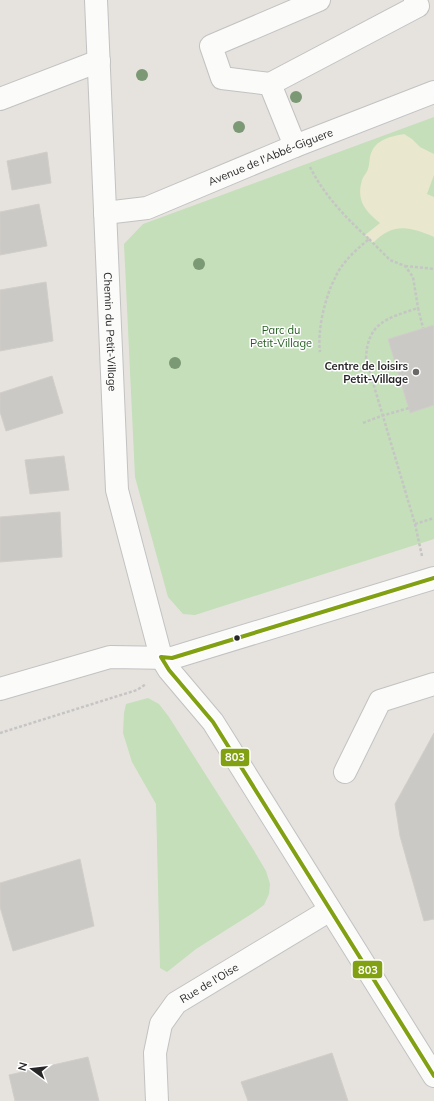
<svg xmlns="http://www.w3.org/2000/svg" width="434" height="1101" viewBox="0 0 434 1101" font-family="Mulish,sans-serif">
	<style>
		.green { fill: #c4dfb9 }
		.sand { fill: #e9e7cd }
		.building { fill: #cbc9c5; stroke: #d1ceca }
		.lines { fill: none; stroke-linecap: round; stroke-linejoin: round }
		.minor-casing { stroke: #c3c2c3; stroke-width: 24 }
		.path { stroke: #c6c5c5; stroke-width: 2.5; stroke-dasharray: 3 2; stroke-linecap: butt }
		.minor { stroke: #fbfbfa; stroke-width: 22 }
		.bus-1-casing { stroke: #fff; stroke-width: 7 }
		.bus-1 { stroke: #81a112; stroke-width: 4 }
		.tree { fill: #7b9975 }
		.poi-dot { fill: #6a6967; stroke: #fff; stroke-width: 1.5 }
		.bus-dot { fill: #272727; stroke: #fff; stroke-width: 1.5 }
		.labels { text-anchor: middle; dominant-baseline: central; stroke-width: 3; stroke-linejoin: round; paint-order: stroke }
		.street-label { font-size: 11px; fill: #272727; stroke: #fff }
		.park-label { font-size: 11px; fill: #235d1f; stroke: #fff }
		.poi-label { font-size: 11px; font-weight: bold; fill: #272727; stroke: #fff; text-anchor: end }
		.line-badge { stroke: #fff; stroke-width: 1.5 }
		.badge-label { font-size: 11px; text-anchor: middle; font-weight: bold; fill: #fff }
	</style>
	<rect width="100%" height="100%" fill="#e6e3de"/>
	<path class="green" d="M 434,117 L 434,539 L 195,615 L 183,614 L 168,597 L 135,477 L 124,244 L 143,224 Z
		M 148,698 L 159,704 L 169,717 L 253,849 L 266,871 L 270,884 L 269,894 L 264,905 L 253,913 L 196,949 L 167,972 L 160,968 L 156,804 L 132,762 L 123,733 L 124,713 L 126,704 Z"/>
	<path class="sand" d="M 404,134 L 412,139 L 420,147 L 434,154 L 434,175 L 427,194 L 434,197 L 434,237 C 410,227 394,222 373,243 L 365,235 L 380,223 C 365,211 356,200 362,180 C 363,176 367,173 368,169 C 370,163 369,156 372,151 C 377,139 393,136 404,134 Z"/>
	<path class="building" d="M 47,152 L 51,183 L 12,190 L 7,161 Z
		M 39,204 L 47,246 L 0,255 L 0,212 Z
		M 46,282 L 53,341 L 0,351 L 0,290 Z
		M 434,325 L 434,405 L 410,413 L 388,339 Z
		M 52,376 L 63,413 L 6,431 L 0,412 L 0,393 Z
		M 64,456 L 69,490 L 30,494 L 25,460 Z
		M 60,512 L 62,557 L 0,562 L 0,517 Z
		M 434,733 L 434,919 L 424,921 L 400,836 L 395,804 Z
		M 80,859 L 94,926 L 13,951 L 0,907 L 0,883 Z
		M 332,1053 L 348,1101 L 248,1101 L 241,1082 Z
		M 88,1057 L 99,1101 L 15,1101 L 9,1075 Z"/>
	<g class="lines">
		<defs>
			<g id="minor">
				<path id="s1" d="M 96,0 L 117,490 L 161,657 L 169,670 L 213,722 L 434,1076"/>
				<path d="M 319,0 L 211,46 L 222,78 L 270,84 L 418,6 L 415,0"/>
				<path d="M 270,84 L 295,146"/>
				<path d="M 0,99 L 99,61"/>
				<path id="s2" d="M 105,213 L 147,208 L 295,146 L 434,92"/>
				<path d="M 0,689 L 110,657 L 172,658 L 434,578"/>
				<path d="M 345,772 L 380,701 L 434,684"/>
				<path id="s3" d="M 157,1101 L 155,1053 L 161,1024 L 176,1003 L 330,910"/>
			</g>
		</defs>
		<use href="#minor" class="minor-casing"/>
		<path class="path" d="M 310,167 C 324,195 346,218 369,239 C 356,250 342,262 335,278 C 325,297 317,331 320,352
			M 369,239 L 390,260 L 405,266 L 413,277 L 418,308
			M 405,266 L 434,269
			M 363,423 L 381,416 L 409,408
			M 415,524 L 434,518
			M 422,556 L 415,524 L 366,359 C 367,323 387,318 418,308 L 423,328
			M 0,733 L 137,690 L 146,684"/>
		<use href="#minor" class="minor"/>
		<defs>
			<path id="bus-1" d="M 161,657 L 169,670 L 213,722 L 434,1076
				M 161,657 L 172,658 L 434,578"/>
		</defs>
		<use href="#bus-1" class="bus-1-casing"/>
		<use href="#bus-1" class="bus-1"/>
	</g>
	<g class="tree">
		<circle cx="142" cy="75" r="6"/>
		<circle cx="296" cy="97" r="6"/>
		<circle cx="239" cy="127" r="6"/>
		<circle cx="199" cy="264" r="6"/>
		<circle cx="175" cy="363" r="6"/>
	</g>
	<circle class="poi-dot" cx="416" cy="372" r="4"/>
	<circle class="bus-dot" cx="237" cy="638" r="3.5"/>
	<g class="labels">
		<g class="street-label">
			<text stroke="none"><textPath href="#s2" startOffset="176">Avenue de l'Abbé-Giguere</textPath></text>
			<text stroke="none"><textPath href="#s1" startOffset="332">Chemin du Petit-Village</textPath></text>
			<text stroke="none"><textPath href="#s3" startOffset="142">Rue de l'Oise</textPath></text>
		</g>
		<g class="park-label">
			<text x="281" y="330">Parc du<tspan x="281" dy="13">Petit-Village</tspan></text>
		</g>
		<g class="poi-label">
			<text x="408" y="366">Centre de loisirs<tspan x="408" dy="13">Petit-Village</tspan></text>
		</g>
	</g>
	<g class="line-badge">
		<rect x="220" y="748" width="30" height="19" rx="4" fill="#81a112"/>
		<rect x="352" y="960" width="31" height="19" rx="4" fill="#81a112"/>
	</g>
	<g class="badge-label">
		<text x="235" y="761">803</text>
		<text x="368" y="974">803</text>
	</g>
	<g transform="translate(32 1069) rotate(285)" stroke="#ffffff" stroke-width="3" paint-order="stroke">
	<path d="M0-3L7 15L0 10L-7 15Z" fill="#272727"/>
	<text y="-6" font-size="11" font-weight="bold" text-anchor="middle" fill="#272727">N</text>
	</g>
</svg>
